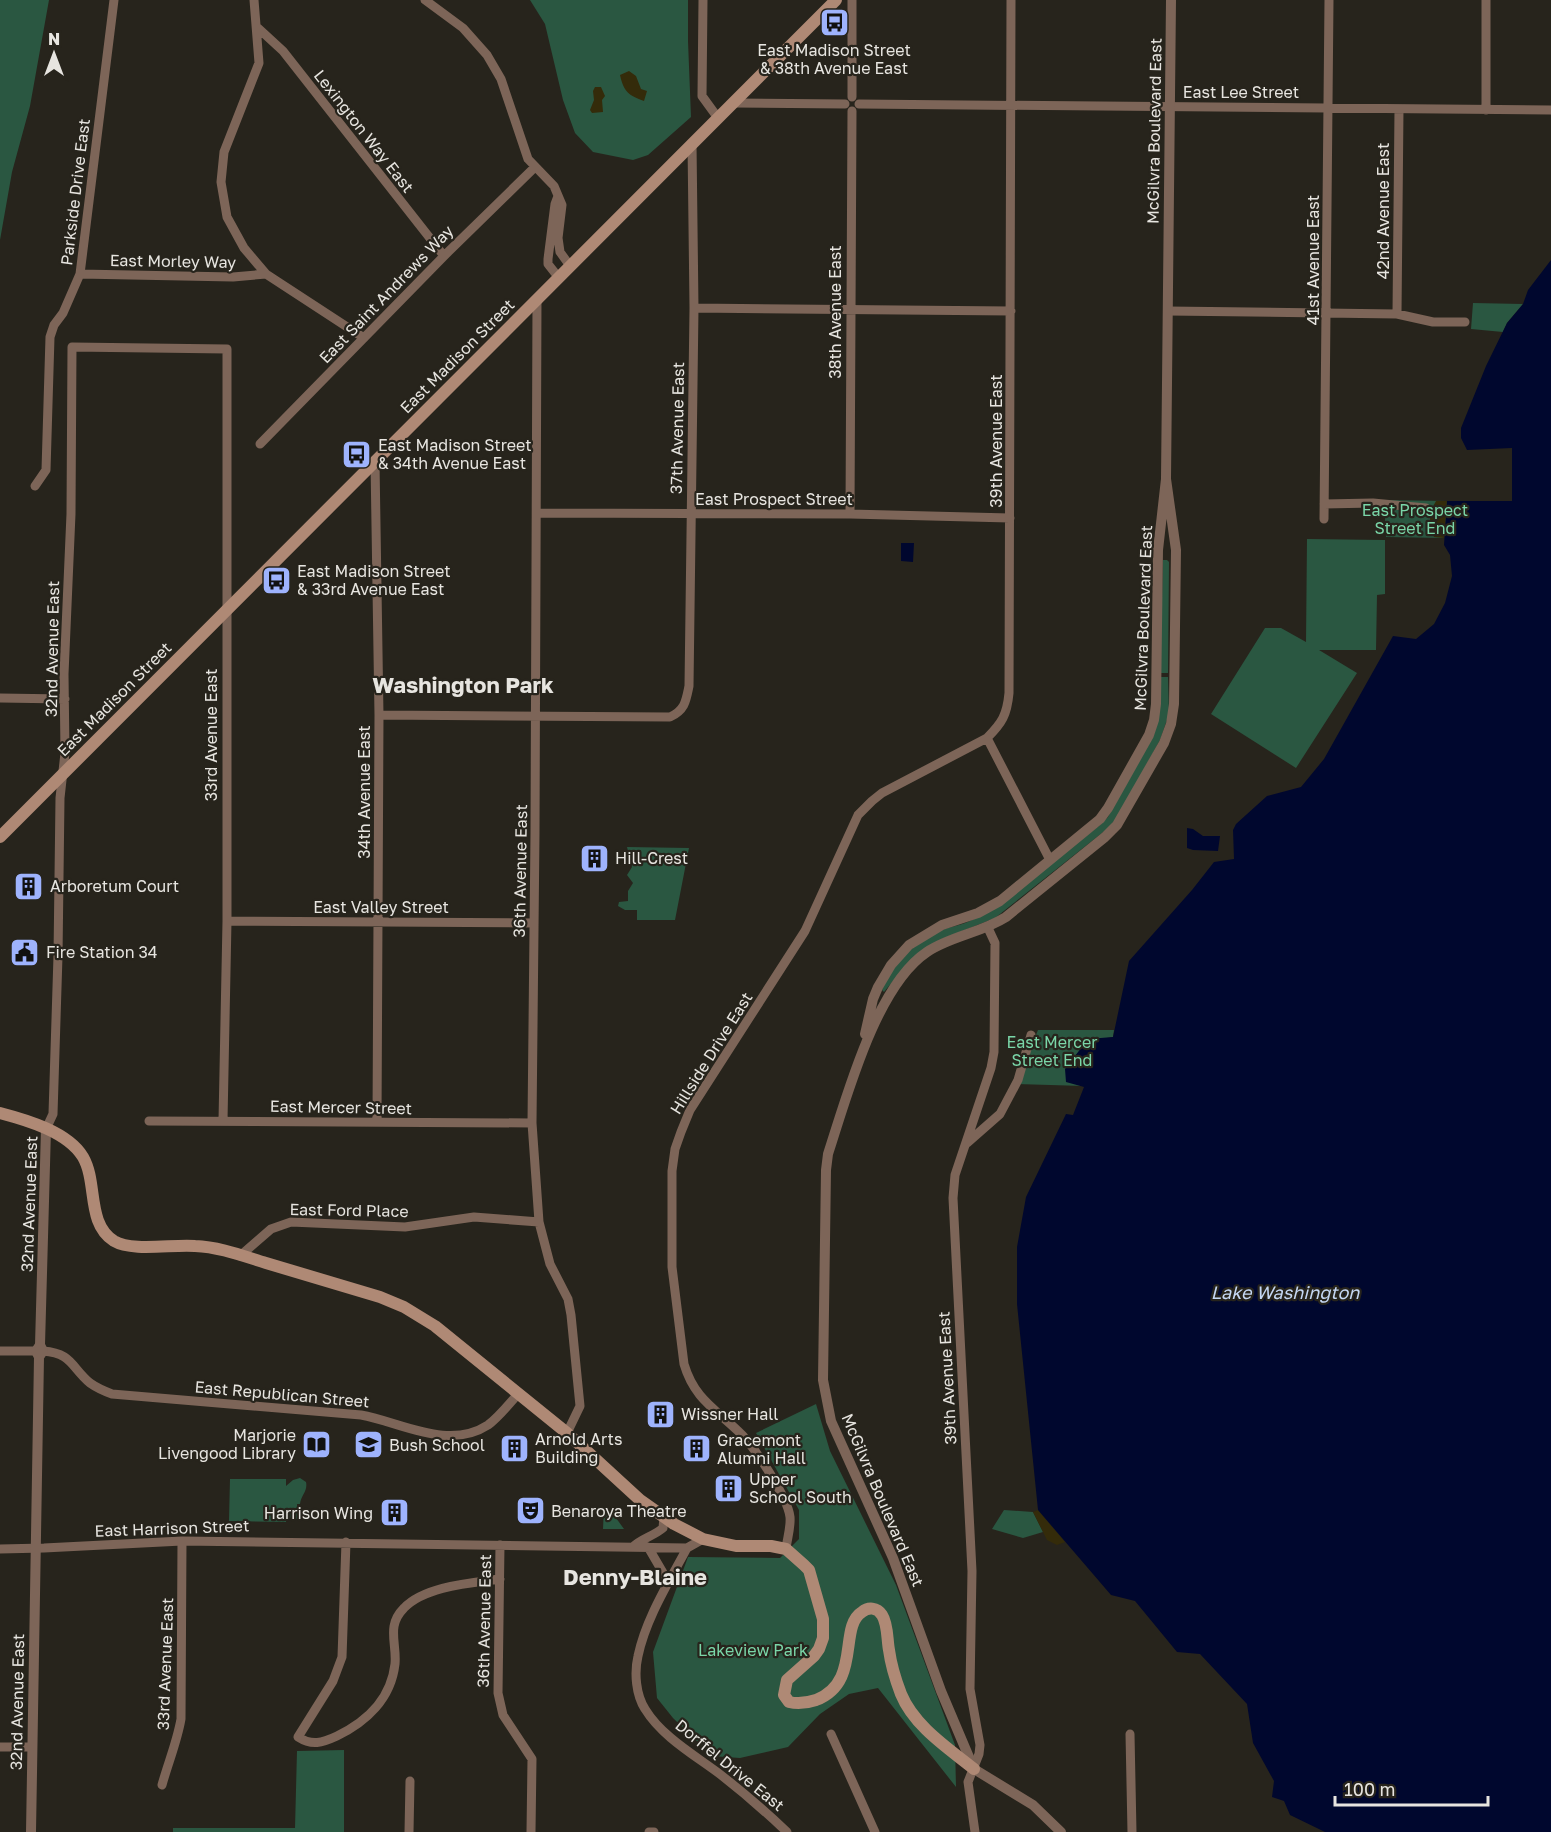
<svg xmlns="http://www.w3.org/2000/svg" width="1551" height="1832" viewBox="0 0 1551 1832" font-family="'Golos Text',sans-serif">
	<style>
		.green { fill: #2a5741 }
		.sand { fill: #342b0a }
		.water { fill: #00072e }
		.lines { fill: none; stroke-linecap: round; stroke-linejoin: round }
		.minor { stroke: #7d6558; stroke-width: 9 }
		.tertiary { stroke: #7d6558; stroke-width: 10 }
		.secondary { stroke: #af8975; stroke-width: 12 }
		.labels { text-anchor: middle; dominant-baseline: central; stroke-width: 4.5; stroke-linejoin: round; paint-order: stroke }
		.poi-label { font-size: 16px; fill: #e7e5e0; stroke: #27241c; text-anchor: start }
		.street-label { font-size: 16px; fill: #e7e5e0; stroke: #27241c }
		.park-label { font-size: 16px; fill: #7ad6a8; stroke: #27241c }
		.water-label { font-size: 18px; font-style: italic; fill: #c5d7f3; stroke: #27241c }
		.district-label { font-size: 22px; font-weight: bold; fill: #e7e5e0; stroke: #27241c }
	</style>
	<rect width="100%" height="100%" fill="#27241c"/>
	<path class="green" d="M 0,0 L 49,0 L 30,106 L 12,172 L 0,240 Z
		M 530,0 L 688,0 L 688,41 L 691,117 L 648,155 L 633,160 L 593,152 L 575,133 L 563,100 L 545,24 Z
		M 1473,303 L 1523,304 L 1507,323 L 1503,332 L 1471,329 Z
		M 1384,500 L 1447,501 L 1444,538 L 1386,537 Z
		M 1307,539 L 1385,540 L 1385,594 L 1377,595 L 1376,650 L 1319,650 L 1357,673 L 1296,768 L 1211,714 L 1265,628 L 1281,628 L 1306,642 Z
		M 1163,560 L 1167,560 L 1169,562 L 1168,673 L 1160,673 Z
		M 1160,677 L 1168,677 L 1169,714 L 1160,740 L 1117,818 L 1107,829 L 995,918 L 942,939 L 893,981 L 884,992 L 882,990 C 892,964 916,941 942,930 C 953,926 967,924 977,917 C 1019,889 1058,856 1099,826 L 1108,817 L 1154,735 Z
		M 627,847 L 689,848 L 675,920 L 637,920 L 637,910 L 625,910 L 618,906 L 619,902 L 628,901 L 628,891 L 633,883 L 627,875 L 632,867 Z
		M 1038,1030 L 1114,1030 L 1113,1037 L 1101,1039 L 1084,1086 L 1016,1084 Z
		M 816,1404 L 830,1451 L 896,1585 L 955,1745 L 956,1787 L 878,1688 L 849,1694 L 820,1714 L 788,1747 L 740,1758 L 712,1756 L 673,1718 L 657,1698 L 653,1652 L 688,1557 L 780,1558 L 799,1539 L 799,1510 L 756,1433 Z
		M 300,1478 L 306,1482 C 308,1491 301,1495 300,1504 L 297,1504 L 297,1519 L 286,1517 L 286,1522 L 229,1521 L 230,1479 L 286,1479 L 286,1486 L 293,1480 Z
		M 604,1507 L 611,1511 L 624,1529 L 603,1529 Z
		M 1004,1510 L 1033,1512 L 1043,1532 L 1023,1538 L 992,1529 Z
		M 344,1750 L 344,1832 L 173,1832 L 173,1828 L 295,1828 L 297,1751 Z"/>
	<path class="sand" d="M 629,71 L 636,76 L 641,89 L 647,91 L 644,101 C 629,95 624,93 620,75 Z
		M 595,87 L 601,87 L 605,96 L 602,100 L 603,112 L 592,113 L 590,110 L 594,100 L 593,91 Z
		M 1436,501 L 1447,501 L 1444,538 L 1434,537 C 1428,524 1429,513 1436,501 Z
		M 1038,1510 L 1065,1542 L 1057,1545 L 1047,1540 L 1033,1512 Z"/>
	<path class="water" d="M 1551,260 L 1551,1832 L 1325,1832 L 1290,1815 L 1284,1801 L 1272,1797 L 1274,1781 L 1253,1743 L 1247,1704 L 1200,1654 L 1177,1652 L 1135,1601 L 1111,1595 L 1038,1510 L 1017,1304 L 1017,1247 L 1026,1197 L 1066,1114 L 1073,1115 L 1084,1087 L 1066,1082 L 1065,1069 L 1088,1039 L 1113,1037 L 1129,961 L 1192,890 L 1214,862 L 1234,859 L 1233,830 L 1236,824 L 1267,796 L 1301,787 L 1324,759 L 1393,636 L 1416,639 L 1434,624 L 1445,603 L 1452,576 L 1450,555 L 1444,545 L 1447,501 L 1512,501 L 1512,448 L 1467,450 L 1461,438 L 1461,428 L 1486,366 L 1507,323 L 1523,304 L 1528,290 Z
		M 901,543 L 914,543 L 913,562 L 901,561 Z
		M 1187,828 L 1193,829 L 1203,836 L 1220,836 L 1218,851 L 1193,850 L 1187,848 Z"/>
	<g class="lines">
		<path class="minor" d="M 254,0 L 259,63 L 224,152 L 221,182 L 227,217 L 244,248 L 266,274 L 364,338
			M 425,0 L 463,28 L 487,55 L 501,79 L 528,159 L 554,186 L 562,205 L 558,238 L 560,252 L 570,266
			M 703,0 L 702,96 L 718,118
			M 258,28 L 283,51 L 444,256
			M 852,97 L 852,0
			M 733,103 L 845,104
			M 859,104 L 1551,110
			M 1486,110 L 1486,0
			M 558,196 L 555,204 L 548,259 L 548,264 L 559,278
			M 80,274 L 233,277 L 266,274
			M 537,299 L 535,833 L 532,1123 L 539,1222 L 550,1264 L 568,1299 L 571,1315 L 580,1406 L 567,1433
			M 694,308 L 1011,311
			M 1168,311 L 1397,314 L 1433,322 L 1465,322
			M 1397,314 L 1399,109
			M 260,444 L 444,256 L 535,167
			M 375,462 L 379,715 L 377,1122
			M 35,486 L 46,470 L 50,337 L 54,325 L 63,313 L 80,274 L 114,0
			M 1324,504 L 1373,503 L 1426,508
			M 537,513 L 850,514 L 1010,518
			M 850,514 L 852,111
			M 1324,519 L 1329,0
			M 0,698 L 65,699
			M 379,715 L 670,717 C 685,710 686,701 689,686 L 694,308 L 692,143
			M 987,738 L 1050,860
			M 227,921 L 534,923
			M 149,1121 L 532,1123
			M 46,1129 L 53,1114 L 58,956 L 60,798 L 65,753 L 64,674 L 71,514 L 72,347 L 227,349 L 227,921 L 223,1121
			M 967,1143 L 1000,1114 L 1018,1080 L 1031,1035
			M 240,1256 L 271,1229 L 291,1222 L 405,1227 L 474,1217 L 539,1222
			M 0,1351 L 36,1351
			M 43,1351 C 72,1353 71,1367 90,1383 C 97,1388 104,1391 112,1394 L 361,1415 C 401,1422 448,1451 488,1425 C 499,1417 509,1404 518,1394
			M 346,1542 L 342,1657 L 333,1681 L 298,1737 C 312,1746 322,1743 337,1736 C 366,1722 391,1699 395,1664 C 397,1643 386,1626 404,1608 C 425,1586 471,1583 500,1579
			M 500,1545 L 498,1693 L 503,1715 L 532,1759 L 531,1832
			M 633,1547 C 640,1539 654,1536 663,1528 L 664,1517
			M 648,1547 L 669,1583
			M 687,1548 C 669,1582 646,1618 638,1656 C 634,1673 636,1695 645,1709 C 662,1737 696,1756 721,1775 C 744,1793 766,1812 787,1832
			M 0,1549 L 44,1548 L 182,1541 L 687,1548 L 703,1539
			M 786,1549 C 787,1539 791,1527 790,1517 C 788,1498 753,1444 738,1431 C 714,1408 694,1398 684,1364 L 672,1267 L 672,1171 L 675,1149 L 681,1132 L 690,1110 L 805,931 L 858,815 L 872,801 L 882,793 L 987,738 C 1002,723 1007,715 1009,693 L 1011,0
			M 831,1734 L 875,1832
			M 1130,1734 L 1132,1832
			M 0,1747 L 31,1747
			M 162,1785 C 168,1763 177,1742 181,1719 L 182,1541
			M 409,1832 L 410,1781
			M 649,1832 L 654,1832
			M 975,1832 L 968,1782 L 979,1754 L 980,1745 L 970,1689 L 972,1571 L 953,1198 L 955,1175 L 991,1068 L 994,1052 L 995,943 L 988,928"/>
		<path class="tertiary" d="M 865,1034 L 873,999 L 878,987 L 891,965 L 909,945 L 942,925 L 978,913 L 1000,901 L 1100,819 L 1108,808 L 1149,735 L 1154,720 L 1156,704 L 1158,550 L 1166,479 L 1171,0
			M 40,1345 L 43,1351 L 39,1357 L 36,1351 L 40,1345 L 46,1129
			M 31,1832 L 39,1357
			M 1061,1832 L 1033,1805 L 974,1769 L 941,1691 L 893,1558 L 831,1421 L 823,1380 L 826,1170 L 828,1154 C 847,1096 876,986 927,952 C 951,936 981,933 1006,917 L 1105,837 L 1117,825 L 1164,743 L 1171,724 L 1174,704 L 1176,550 L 1166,479"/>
		<path class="secondary" d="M 0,837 L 836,0
			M 0,1113 C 27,1120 68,1132 83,1157 C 98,1183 86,1223 114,1241 C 132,1252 173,1244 195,1246 C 220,1247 243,1256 266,1263 C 304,1274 342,1286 380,1297 L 404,1307 L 435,1326 L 567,1433 L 640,1500 L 674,1524 L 703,1539 L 736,1546 L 771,1546 L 786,1549 L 804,1565 L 809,1570 L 823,1619 L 823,1638 L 819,1649 L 814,1656 L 787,1680 L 784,1695 L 789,1702 C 798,1704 807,1703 816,1700 C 862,1682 838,1627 862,1612 C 868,1607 877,1607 882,1615 C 888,1624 887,1640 889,1650 C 891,1665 896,1681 901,1694 C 914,1726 948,1748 974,1769"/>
	</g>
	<defs>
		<symbol id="bus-square" viewBox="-11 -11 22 22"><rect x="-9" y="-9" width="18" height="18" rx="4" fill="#9eb3fd" stroke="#27241c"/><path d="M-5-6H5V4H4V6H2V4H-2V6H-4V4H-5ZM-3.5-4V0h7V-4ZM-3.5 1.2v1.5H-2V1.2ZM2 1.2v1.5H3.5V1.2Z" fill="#111"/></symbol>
		<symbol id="building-square" viewBox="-11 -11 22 22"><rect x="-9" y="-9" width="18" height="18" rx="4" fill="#9eb3fd" stroke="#27241c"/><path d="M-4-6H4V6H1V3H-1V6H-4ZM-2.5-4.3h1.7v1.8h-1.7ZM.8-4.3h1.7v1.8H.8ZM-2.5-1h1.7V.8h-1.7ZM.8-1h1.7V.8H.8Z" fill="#111"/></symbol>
		<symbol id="civic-square" viewBox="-11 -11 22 22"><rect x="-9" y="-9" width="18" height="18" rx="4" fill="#9eb3fd" stroke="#27241c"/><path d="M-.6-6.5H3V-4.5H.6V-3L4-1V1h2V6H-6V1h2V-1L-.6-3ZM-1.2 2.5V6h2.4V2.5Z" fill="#111"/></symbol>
		<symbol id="library-square" viewBox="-11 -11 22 22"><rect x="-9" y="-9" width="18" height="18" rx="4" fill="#9eb3fd" stroke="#27241c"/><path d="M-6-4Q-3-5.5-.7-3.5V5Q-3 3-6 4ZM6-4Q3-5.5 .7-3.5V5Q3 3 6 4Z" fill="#111"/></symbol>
		<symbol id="school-square" viewBox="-11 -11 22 22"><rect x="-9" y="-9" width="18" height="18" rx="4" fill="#9eb3fd" stroke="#27241c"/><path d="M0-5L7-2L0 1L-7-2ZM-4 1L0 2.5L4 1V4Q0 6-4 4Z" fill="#111"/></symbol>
		<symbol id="theatre-square" viewBox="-11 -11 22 22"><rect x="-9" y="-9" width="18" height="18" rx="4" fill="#9eb3fd" stroke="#27241c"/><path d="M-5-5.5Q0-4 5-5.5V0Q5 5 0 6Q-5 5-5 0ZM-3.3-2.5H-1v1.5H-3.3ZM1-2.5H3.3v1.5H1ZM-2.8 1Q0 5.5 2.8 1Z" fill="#111"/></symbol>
	</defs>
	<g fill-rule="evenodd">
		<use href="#bus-square" x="818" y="6" width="33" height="33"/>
		<use href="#bus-square" x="340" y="438" width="33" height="33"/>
		<use href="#bus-square" x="260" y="564" width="33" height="33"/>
		<use href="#building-square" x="578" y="842" width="33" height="33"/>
		<use href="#building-square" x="12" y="870" width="33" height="33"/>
		<use href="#civic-square" x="8" y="936" width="33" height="33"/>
		<use href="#building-square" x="644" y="1398" width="33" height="33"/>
		<use href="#library-square" x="300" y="1428" width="33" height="33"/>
		<use href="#school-square" x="352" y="1428" width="33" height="33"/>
		<use href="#building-square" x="498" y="1432" width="33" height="33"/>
		<use href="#building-square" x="680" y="1432" width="33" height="33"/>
		<use href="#building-square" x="712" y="1472" width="33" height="33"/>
		<use href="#theatre-square" x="514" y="1494" width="33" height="33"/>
		<use href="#building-square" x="378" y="1496" width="33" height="33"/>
	</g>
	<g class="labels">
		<g class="poi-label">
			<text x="834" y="50" text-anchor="middle">East Madison Street<tspan x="834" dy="18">&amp; 38th Avenue East</tspan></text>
			<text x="378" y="445">East Madison Street<tspan x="378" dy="18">&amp; 34th Avenue East</tspan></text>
			<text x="297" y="571">East Madison Street<tspan x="297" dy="18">&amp; 33rd Avenue East</tspan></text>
			<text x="615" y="858">Hill-Crest</text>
			<text x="50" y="886">Arboretum Court</text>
			<text x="46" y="952">Fire Station 34</text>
			<text x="681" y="1414">Wissner Hall</text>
			<text x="296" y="1435" text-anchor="end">Marjorie<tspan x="296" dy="18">Livengood Library</tspan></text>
			<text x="535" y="1439">Arnold Arts<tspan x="535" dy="18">Building</tspan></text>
			<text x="717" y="1440">Gracemont<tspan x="717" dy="18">Alumni Hall</tspan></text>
			<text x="389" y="1445">Bush School</text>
			<text x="749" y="1479">Upper<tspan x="749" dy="18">School South</tspan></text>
			<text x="551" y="1511">Benaroya Theatre</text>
			<text x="373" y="1513" text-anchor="end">Harrison Wing</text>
		</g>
		<g class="street-label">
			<text x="1241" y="92">East Lee Street</text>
			<text transform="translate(364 131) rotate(52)">Lexington Way East</text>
			<text transform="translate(1154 131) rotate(-89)">McGilvra Boulevard East</text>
			<text transform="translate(75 192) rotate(-83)">Parkside Drive East</text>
			<text transform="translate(1383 211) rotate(-90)">42nd Avenue East</text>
			<text transform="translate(1313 260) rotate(-90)">41st Avenue East</text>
			<text transform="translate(173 261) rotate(1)">East Morley Way</text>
			<text transform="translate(386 294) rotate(-46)">East Saint Andrews Way</text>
			<text transform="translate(835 312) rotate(-90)">38th Avenue East</text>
			<text transform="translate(457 356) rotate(-45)">East Madison Street</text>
			<text transform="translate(677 428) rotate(-89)">37th Avenue East</text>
			<text transform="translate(996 441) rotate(-90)">39th Avenue East</text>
			<text x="774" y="499">East Prospect Street</text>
			<text transform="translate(1143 618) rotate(-88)">McGilvra Boulevard East</text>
			<text transform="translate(52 649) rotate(-89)">32nd Avenue East</text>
			<text transform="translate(114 699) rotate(-45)">East Madison Street</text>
			<text transform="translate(211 735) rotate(-90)">33rd Avenue East</text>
			<text transform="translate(364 792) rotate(-90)">34th Avenue East</text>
			<text transform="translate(520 871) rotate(-89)">36th Avenue East</text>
			<text x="381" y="907">East Valley Street</text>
			<text transform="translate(711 1053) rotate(-58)">Hillside Drive East</text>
			<text transform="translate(341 1107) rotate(1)">East Mercer Street</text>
			<text transform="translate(29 1204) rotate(-88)">32nd Avenue East</text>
			<text transform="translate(349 1210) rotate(1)">East Ford Place</text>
			<text transform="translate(947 1378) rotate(-93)">39th Avenue East</text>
			<text transform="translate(282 1394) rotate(5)">East Republican Street</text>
			<text transform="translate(883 1500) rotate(67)">McGilvra Boulevard East</text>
			<text transform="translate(172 1528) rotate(-2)">East Harrison Street</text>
			<text transform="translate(484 1621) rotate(-89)">36th Avenue East</text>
			<text transform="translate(165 1664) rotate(-88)">33rd Avenue East</text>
			<text transform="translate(17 1702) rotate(-89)">32nd Avenue East</text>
			<text transform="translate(730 1765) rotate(39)">Dorffel Drive East</text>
		</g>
		<g class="park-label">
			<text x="1415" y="510">East Prospect<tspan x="1415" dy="18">Street End</tspan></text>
			<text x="1052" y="1042">East Mercer<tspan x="1052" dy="18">Street End</tspan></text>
			<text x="753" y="1650">Lakeview Park</text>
		</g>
		<g class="water-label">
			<text x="1285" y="1292">Lake Washington</text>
		</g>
		<g class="district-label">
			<text x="463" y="684">Washington Park</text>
			<text x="635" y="1576">Denny-Blaine</text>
		</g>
	</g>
	<g transform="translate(54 54)" stroke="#27241c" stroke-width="4.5" paint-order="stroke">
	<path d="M0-4.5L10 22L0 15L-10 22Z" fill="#e7e5e0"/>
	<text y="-9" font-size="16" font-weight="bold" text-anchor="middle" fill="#e7e5e0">N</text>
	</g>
	<path d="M1335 1796v9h153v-9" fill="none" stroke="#e7e5e0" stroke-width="3"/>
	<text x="1344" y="1796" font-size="18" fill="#e7e5e0" stroke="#27241c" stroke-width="4.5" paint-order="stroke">100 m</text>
</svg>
